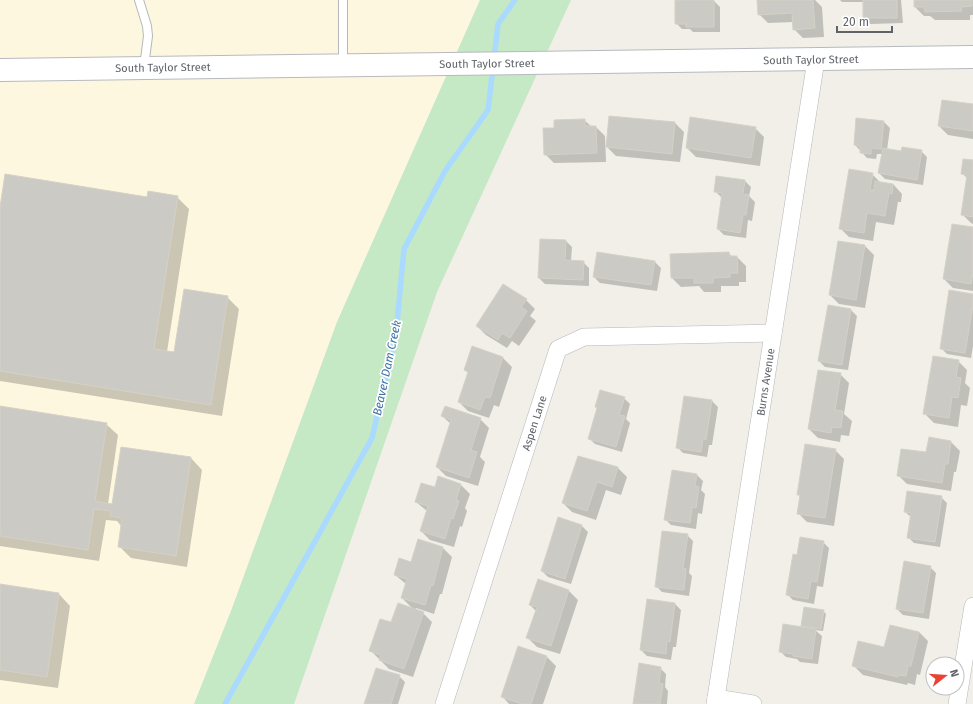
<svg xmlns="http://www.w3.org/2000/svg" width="973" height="704" viewBox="0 0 973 704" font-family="'Fira Sans',sans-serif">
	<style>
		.commercial { fill: #fef7e0 }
		.green { fill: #c5e8c5 }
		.shadow { fill: #0003 }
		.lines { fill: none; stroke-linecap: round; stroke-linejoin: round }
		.stream { stroke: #aadaff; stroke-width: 5.5 }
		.building { fill: #cccac5; stroke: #d6d1c6 }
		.lane-casing { stroke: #b5b8bc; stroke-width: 10 }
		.street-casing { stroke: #b5b8bc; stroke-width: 18 }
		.secondary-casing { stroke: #b6babf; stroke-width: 24 }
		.lane { stroke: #fff; stroke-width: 8 }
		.street { stroke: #fff; stroke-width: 17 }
		.secondary { stroke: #fff; stroke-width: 22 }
		.labels { text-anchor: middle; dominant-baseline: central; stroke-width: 3.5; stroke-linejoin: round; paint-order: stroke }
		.street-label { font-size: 11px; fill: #5f6368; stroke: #fff }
		.water-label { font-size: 12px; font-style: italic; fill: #4174aa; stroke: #fff }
	</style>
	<rect width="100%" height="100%" fill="#f1efe8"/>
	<path class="commercial" d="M 0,0 L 480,0 L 337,322 L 231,611 L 194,704 L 0,704 Z"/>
	<path class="green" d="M 480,0 L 571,0 L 437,292 L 294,704 L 194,704 L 231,611 L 337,322 Z"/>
	<path class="shadow" d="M 676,0 L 714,1 L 720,7 L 720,32 L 693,32 L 690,29 L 682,29 L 676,23 Z
		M 758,0 L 815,0 L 822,7 L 824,37 L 803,38 L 794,29 L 794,22 L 768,23 L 759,14 Z
		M 840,0 L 901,0 L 903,23 L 870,24 L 864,18 L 864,2 L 842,2 Z
		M 915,0 L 973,0 L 973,15 L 970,15 L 970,20 L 935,20 L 930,16 L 924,16 L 915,7 Z
		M 973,105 L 973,139 L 948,135 L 939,126 Z
		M 584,120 L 592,127 L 596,127 L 605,136 L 606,162 L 554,163 L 545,154 L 555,129 Z
		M 884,122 L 890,128 L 887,150 L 902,152 L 921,151 L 927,157 L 923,185 L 885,179 L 879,173 L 883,154 L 877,154 L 876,159 L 867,158 L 855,145 Z
		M 675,123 L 684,132 L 680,162 L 616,156 L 607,147 Z
		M 755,128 L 764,137 L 760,166 L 696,157 L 687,148 Z
		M 973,161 L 973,224 L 971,223 L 962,214 L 968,179 L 962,173 Z
		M 872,174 L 881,183 L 893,184 L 902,194 L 901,202 L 898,202 L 894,225 L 876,222 L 873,241 L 849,237 L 840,228 Z
		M 745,181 L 751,187 L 749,196 L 755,202 L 752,221 L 748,220 L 746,238 L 724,235 L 718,229 L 722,198 L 715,191 Z
		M 177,197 L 189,209 L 167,352 L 174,354 L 227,297 L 239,309 L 222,416 L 0,381 L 0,214 L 148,198 Z
		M 973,228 L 973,291 L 953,288 L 944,279 Z
		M 566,241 L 572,247 L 571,261 L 583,262 L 589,268 L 589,286 L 545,284 L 539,278 Z
		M 865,246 L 874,255 L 865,308 L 839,304 L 830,295 Z
		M 729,254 L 733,257 L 737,257 L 746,266 L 746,282 L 739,282 L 739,286 L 721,286 L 721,292 L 704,292 L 699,286 L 681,287 L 672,278 Z
		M 655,262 L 661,268 L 657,291 L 600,283 L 594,277 Z
		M 973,295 L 973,346 L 971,358 L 947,354 L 941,348 Z
		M 526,300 L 535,309 L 530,316 L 536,321 L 519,346 L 512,341 L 507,348 L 486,335 L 477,326 Z
		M 851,310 L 857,316 L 848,370 L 825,367 L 819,361 Z
		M 473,348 L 503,358 L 512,367 L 499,407 L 494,405 L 489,418 L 468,411 L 459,402 L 469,373 L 465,370 Z
		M 958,361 L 967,370 L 965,383 L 970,388 L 967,406 L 961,405 L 958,427 L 934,423 L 925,414 Z
		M 840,374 L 849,383 L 844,414 L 852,421 L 849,436 L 841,435 L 840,442 L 818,438 L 809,429 Z
		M 624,398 L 630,404 L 626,419 L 630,423 L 622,452 L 595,444 L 589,438 Z
		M 712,401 L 718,407 L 712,445 L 709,445 L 707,457 L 683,453 L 677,447 Z
		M 0,407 L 106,424 L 118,435 L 108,504 L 113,505 L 191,458 L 202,470 L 187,567 L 131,558 L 119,546 L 122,527 L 117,521 L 106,520 L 99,561 L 0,546 Z
		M 442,416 L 480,419 L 489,428 L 480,457 L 485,462 L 478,486 L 446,476 L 437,467 L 451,424 Z
		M 951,442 L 960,451 L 956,472 L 954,472 L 951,491 L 907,484 L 898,475 L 927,454 Z
		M 835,450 L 844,459 L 834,526 L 807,522 L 798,513 L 801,496 L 798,494 Z
		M 600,462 L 618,468 L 627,477 L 621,495 L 606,490 L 596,520 L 572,512 L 563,503 Z
		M 697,475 L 703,481 L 701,490 L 705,494 L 702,514 L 698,513 L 696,529 L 671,525 L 665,519 Z
		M 461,485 L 470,494 L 465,508 L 467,511 L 462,527 L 460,526 L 454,547 L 430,540 L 421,531 L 427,511 L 416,502 L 435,489 Z
		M 941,497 L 947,503 L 940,547 L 914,543 L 908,537 L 911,517 L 905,512 Z
		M 559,519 L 582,526 L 588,532 L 571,584 L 548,577 L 542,571 Z
		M 687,535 L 693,541 L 689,573 L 692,576 L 689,596 L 662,592 L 656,586 Z
		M 418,540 L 443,548 L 452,557 L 442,594 L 440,594 L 434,614 L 416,608 L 416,610 L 423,613 L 432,622 L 413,677 L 389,669 L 370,650 L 391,624 L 413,609 L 402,598 L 406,584 L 395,575 L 411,563 Z
		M 823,542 L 829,548 L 823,587 L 817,586 L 814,604 L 793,600 L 787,594 L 797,556 Z
		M 930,567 L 936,573 L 929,619 L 903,615 L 897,609 Z
		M 538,581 L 569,591 L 578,600 L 560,654 L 537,647 L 528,638 L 536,611 L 530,605 Z
		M 0,585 L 59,594 L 70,606 L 58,688 L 0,680 Z
		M 648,600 L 675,604 L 681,610 L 676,647 L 673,647 L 671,660 L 647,656 L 641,650 Z
		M 823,611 L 826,614 L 823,631 L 815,630 L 822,636 L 818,664 L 800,662 L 797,659 L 786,657 L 780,651 L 806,629 L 802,625 Z
		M 890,626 L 919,632 L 928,641 L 920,675 L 917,674 L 915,685 L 908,683 L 907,685 L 863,675 L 854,666 L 885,648 Z
		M 518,647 L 547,657 L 556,666 L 543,704 L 509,704 L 502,696 Z
		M 660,668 L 666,674 L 665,687 L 668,691 L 667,704 L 634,704 Z
		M 399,676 L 405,682 L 398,704 L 365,704 Z"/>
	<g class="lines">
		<path class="stream" d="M 494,59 L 498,24 L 515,0
			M 225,704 L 372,438 L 396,334 L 404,249 L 445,171 L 488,110 L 493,68"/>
	</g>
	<path class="building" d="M 675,0 L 714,0 L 714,27 L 686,27 L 686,24 L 675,24 Z
		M 757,0 L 813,0 L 815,28 L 793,30 L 792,13 L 758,15 Z
		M 863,0 L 897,0 L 897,18 L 863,18 Z
		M 914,0 L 972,0 L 972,6 L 961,7 L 962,11 L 925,12 L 924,7 L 914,7 Z
		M 942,100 L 973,104 L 973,131 L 938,126 Z
		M 609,116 L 675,122 L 672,154 L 606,147 Z
		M 690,117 L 756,127 L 751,158 L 686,148 Z
		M 856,118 L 884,121 L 881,149 L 871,148 L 871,154 L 860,153 L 860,146 L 854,145 Z
		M 585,119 L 585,126 L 596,126 L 597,153 L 544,155 L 543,128 L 554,128 L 554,120 Z
		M 902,147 L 922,150 L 917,180 L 878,173 L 883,148 L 901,151 Z
		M 963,159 L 973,160 L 973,217 L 961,215 L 967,175 L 961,174 Z
		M 849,169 L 873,173 L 870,190 L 874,190 L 875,181 L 893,184 L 892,194 L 889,193 L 885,216 L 867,213 L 864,233 L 839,229 Z
		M 5,174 L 147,197 L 148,191 L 178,196 L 154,349 L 174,352 L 184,289 L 228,296 L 211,405 L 0,371 L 0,207 Z
		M 716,176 L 745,180 L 743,194 L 749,195 L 746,215 L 743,215 L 740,233 L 717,229 L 722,193 L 714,192 Z
		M 952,224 L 973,227 L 973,273 L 971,284 L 943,279 Z
		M 540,239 L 566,240 L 565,260 L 584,261 L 583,280 L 538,278 Z
		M 838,241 L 865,245 L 856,300 L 829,295 Z
		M 597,252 L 655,261 L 651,285 L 593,277 Z
		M 729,252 L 730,256 L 737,256 L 738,273 L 730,273 L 730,277 L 713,278 L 713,283 L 694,283 L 694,278 L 671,278 L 670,254 Z
		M 503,284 L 527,299 L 521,307 L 527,311 L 510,338 L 502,333 L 498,340 L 476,326 Z
		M 949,290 L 973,294 L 973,305 L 965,353 L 940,349 Z
		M 828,305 L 851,309 L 842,365 L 818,361 Z
		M 472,346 L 503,357 L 490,398 L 485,397 L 480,410 L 458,402 L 468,372 L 464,370 Z
		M 933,356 L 959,360 L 956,377 L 961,378 L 958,398 L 952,397 L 949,418 L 923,414 Z
		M 818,370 L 841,373 L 835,410 L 843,411 L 841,428 L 832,427 L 831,433 L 808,429 Z
		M 600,390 L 625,397 L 619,415 L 625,416 L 616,447 L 588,439 L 597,408 L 595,407 Z
		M 684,396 L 712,400 L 706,440 L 703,439 L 701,452 L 676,448 Z
		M 0,406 L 107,423 L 95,501 L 112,504 L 121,447 L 191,457 L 176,556 L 118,547 L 122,518 L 110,516 L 111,511 L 94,509 L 88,550 L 0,536 Z
		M 445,406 L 481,418 L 471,450 L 477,452 L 469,478 L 436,467 L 451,420 L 441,416 Z
		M 929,437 L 951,441 L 948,464 L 945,464 L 942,483 L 897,476 L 901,449 L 926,452 Z
		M 805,444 L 836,449 L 825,518 L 797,514 L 800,495 L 797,495 Z
		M 578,456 L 618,467 L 612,487 L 597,482 L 587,511 L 562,503 Z
		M 672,470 L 697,474 L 695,486 L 699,487 L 696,508 L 692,507 L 690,523 L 664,520 Z
		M 438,476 L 461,484 L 456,500 L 459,501 L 453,519 L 451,518 L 445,539 L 420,531 L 428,506 L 415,502 L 421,483 L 435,487 Z
		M 907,491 L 942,496 L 935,542 L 907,538 L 911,513 L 904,512 Z
		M 558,517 L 582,525 L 565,579 L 541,571 Z
		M 662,531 L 688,534 L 683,568 L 686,569 L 684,590 L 655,587 Z
		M 800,537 L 824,541 L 817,582 L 811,581 L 808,599 L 786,595 L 793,554 L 797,555 Z
		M 418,539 L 443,547 L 433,586 L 431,585 L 425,605 L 401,598 L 407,579 L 394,575 L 399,558 L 411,562 Z
		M 904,561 L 931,566 L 923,613 L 896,609 Z
		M 538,579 L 569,590 L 551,646 L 526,638 L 537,607 L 529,605 Z
		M 0,584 L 59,593 L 47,677 L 0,670 Z
		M 647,599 L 675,603 L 670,642 L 667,641 L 666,654 L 640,650 Z
		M 398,603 L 424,612 L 404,669 L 379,660 L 381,655 L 369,651 L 380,619 L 391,622 Z
		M 804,607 L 824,610 L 821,629 L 801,626 Z
		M 783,624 L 816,629 L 812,659 L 793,656 L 793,654 L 779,652 Z
		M 890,625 L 919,632 L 911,666 L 908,666 L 906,676 L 899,675 L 898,677 L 852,666 L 858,641 L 884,647 Z
		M 518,646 L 547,656 L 531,704 L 522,704 L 501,697 Z
		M 639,663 L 661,667 L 659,683 L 663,684 L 660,704 L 633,704 Z
		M 376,668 L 400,675 L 391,704 L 364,704 Z"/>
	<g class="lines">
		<defs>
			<path id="lane" d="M 139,0 L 147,26 L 148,36 L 144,67
				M 343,64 L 343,0"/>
			<g id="street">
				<path d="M 716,698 L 753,704"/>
				<path id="s1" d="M 444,704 L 558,349 L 584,337 L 773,333"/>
				<path id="s2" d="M 715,704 L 816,60"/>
				<path d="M 957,704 L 973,606"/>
			</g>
			<g id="secondary">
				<path id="s3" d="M 0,70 C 324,64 649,63 973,57"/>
			</g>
		</defs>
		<use href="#lane" class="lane-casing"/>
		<use href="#street" class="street-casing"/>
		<use href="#secondary" class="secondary-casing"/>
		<use href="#lane" class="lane"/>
		<use href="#street" class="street"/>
		<use href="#secondary" class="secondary"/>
	</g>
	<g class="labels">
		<g class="street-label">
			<text stroke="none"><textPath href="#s3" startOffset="811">South Taylor Street</textPath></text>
			<text stroke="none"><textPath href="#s3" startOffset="487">South Taylor Street</textPath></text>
			<text stroke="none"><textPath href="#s3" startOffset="163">South Taylor Street</textPath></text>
			<text stroke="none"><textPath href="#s2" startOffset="326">Burns Avenue</textPath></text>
			<text stroke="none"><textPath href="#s1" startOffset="295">Aspen Lane</textPath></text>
		</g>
		<g class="water-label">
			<text transform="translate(387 368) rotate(-78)">Beaver Dam Creek</text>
		</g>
	</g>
	<g transform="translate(945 676) rotate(73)"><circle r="19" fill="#ffffff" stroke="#bfc1c3"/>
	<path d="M0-3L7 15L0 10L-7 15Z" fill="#ea4335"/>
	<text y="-6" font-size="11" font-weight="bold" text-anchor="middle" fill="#5f6368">N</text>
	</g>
	<path d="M837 26v6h55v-6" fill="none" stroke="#5f6368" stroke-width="2"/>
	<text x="843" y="26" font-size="12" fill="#5f6368" stroke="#ffffff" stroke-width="3" paint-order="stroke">20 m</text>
</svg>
